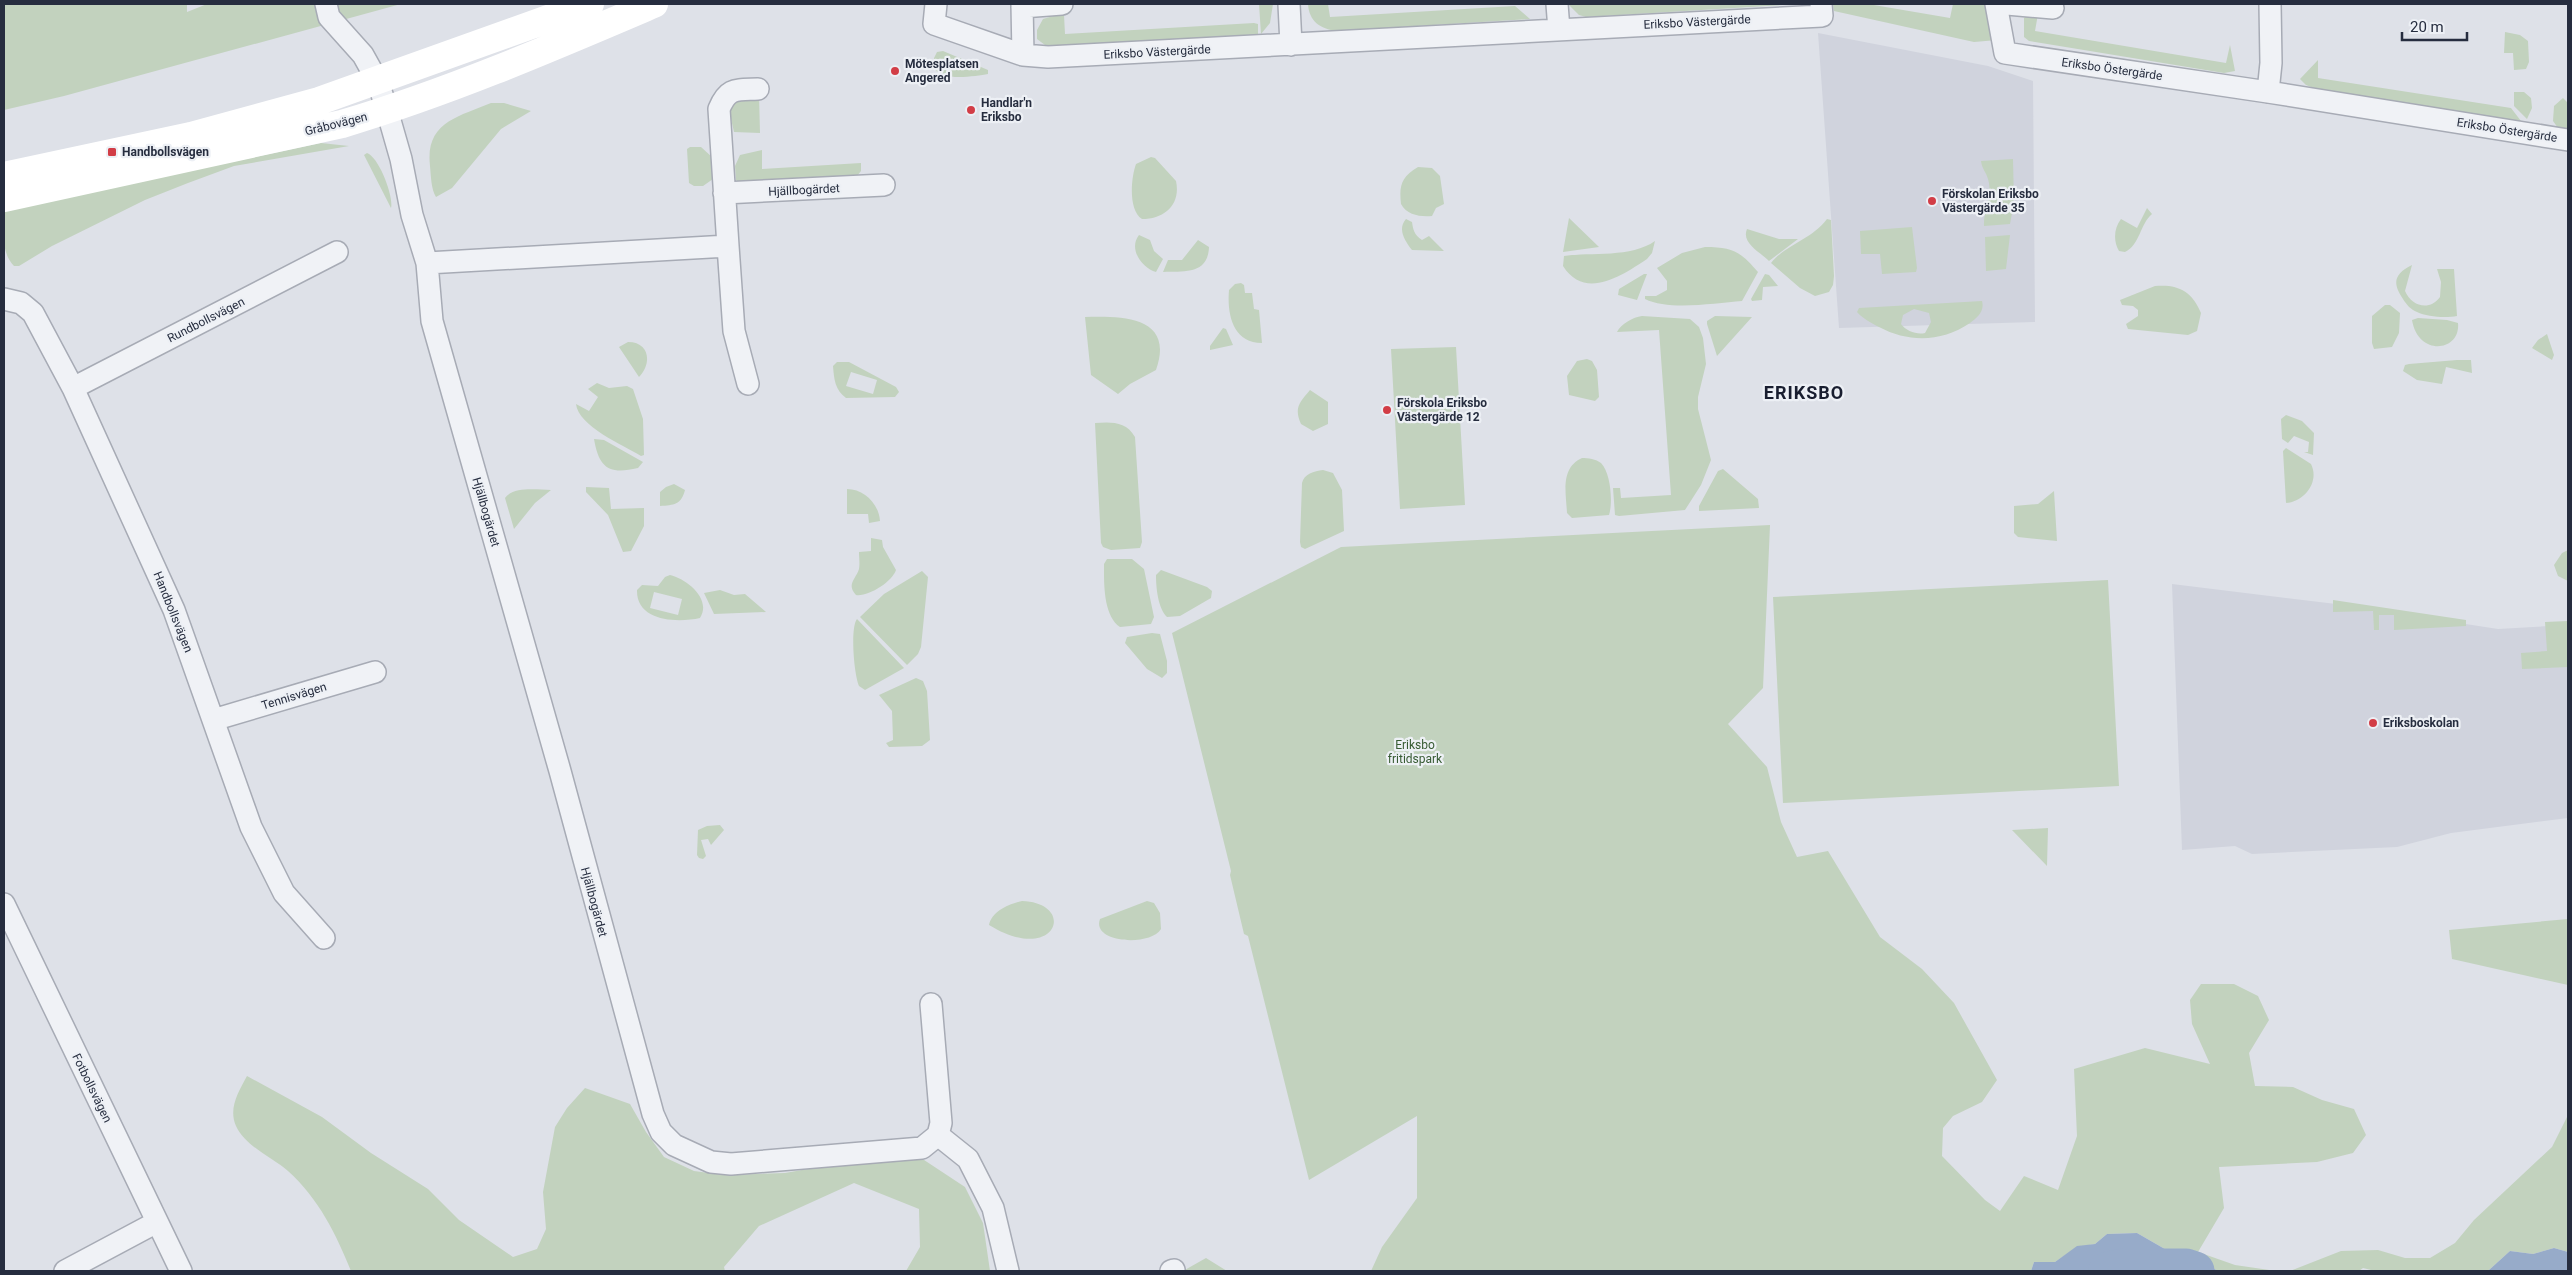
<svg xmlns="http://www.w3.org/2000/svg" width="2572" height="1275" viewBox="0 0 2572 1275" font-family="Roboto,sans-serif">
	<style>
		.built { fill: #d0d3dd }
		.green { fill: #c2d2be; fill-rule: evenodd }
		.water { fill: #97abc9 }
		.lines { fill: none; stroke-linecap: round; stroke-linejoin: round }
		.river { stroke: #97abc9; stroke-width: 39 }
		.street-casing { stroke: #a7abb5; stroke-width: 24 }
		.street { stroke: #f0f2f6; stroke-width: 21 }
		.secondary { stroke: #fff; stroke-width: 28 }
		.poi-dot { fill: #d23d46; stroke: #edf0f5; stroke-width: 2 }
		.labels { text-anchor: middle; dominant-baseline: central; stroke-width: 4.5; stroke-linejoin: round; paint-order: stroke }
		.street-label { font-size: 12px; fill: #262d3f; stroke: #edf0f5 }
		.poi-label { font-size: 12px; font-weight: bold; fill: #262d3f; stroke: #edf0f5; text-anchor: start }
		.park-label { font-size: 12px; fill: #375b33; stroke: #edf0f5 }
		.district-label { font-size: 18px; font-weight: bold; letter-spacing: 1px; fill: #191e30; stroke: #edf0f5 }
	</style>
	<rect width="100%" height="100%" fill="#dee1e8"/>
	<path class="built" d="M 1818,33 L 1988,66 L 2033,81 L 2035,322 L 1839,328 Z
		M 2172,584 L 2336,604 L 2498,629 L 2568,625 L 2568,818 L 2451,833 L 2397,847 L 2252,854 L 2235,846 L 2182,850 Z"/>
	<path class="green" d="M 4,4 L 187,4 L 187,12 L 207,4 L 401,4 L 64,96 L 4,110 Z
		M 1259,4 L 1273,4 L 1270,23 L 1261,34 Z
		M 1308,4 L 1328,4 L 1330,17 L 1515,6 L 1530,19 L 1337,31 C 1320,29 1309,21 1308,4 Z
		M 1568,4 L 1592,5 L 1799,4 L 1586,17 L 1579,15 Z
		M 1833,4 L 1868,4 L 1950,18 L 1953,4 L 1983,4 L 1989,6 L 1997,40 L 1974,42 L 1834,11 Z
		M 1060,14 L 1064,15 L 1065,34 L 1254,23 L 1258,24 L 1258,35 L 1049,48 L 1037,39 L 1037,30 L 1043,19 Z
		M 2038,14 L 2035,31 L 2226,63 L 2230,45 L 2235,71 L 2224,73 L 2029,41 L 2024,37 L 2024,18 L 2027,15 Z
		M 2505,32 L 2520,35 L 2528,41 L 2529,62 L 2526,69 L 2514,70 L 2513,53 L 2504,53 Z
		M 943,51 L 988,70 L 988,74 C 975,76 942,82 934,68 L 934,58 L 937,52 Z
		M 2318,60 L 2318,78 L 2511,108 L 2521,121 L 2513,121 L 2316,89 L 2306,85 L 2300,79 Z
		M 2514,92 L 2524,92 L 2531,98 L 2532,108 L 2527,119 L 2514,106 Z
		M 759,94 L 760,133 L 734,132 L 729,110 L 734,100 Z
		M 2563,98 L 2568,103 L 2568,131 L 2558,128 L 2553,121 L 2554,106 Z
		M 491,103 L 504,103 L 531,111 L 501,129 L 452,188 L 436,197 C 431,189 431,176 430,166 C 425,122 458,117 491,103 Z
		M 321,143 L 349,146 L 234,166 L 188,183 L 145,200 L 52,246 L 19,266 L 14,266 C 0,252 4,228 4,210 Z
		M 690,147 L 701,147 L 712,157 L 713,179 L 703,186 L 694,186 L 689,183 L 687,149 Z
		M 762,150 L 762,169 L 861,163 L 861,171 L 857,176 L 739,182 L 736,180 L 735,166 L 740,155 Z
		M 367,153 C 379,157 394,197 391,208 L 364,155 Z
		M 1151,157 L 1155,158 L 1176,181 C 1181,204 1165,219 1142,219 C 1128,210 1131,178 1136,164 Z
		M 2013,159 L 2014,202 L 2010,224 L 1984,226 C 1983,211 1993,195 1988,179 C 1986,172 1982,169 1981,161 Z
		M 1418,167 L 1432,168 L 1440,176 L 1444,204 L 1436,208 L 1432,216 C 1420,217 1407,215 1401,204 C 1399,186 1401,177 1418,167 Z
		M 2147,208 L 2152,214 C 2140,224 2140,245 2125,252 L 2119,251 C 2113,241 2114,228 2121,219 L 2137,228 Z
		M 1569,218 L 1599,247 L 1563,252 Z
		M 1406,219 L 1412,222 C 1413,229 1414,235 1422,240 L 1429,236 L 1444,251 L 1412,250 C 1405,241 1397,229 1406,219 Z
		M 1827,219 L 1831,220 L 1834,276 L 1833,285 L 1829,292 L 1815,296 L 1800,288 L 1771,263 C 1785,245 1811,240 1827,219 Z
		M 1912,227 L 1917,268 L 1916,272 L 1882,274 L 1880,254 L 1861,254 L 1860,231 Z
		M 1747,229 L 1779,239 L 1798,239 L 1769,261 C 1760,252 1741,243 1747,229 Z
		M 1139,235 L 1150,240 L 1154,251 L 1163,259 L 1156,272 C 1142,268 1128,249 1139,235 Z
		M 2010,235 L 2006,269 L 1986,271 L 1985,237 Z
		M 1198,240 L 1209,247 C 1208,275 1184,271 1163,272 L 1168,260 L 1182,260 Z
		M 1655,241 L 1652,253 L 1647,259 C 1623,275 1585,301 1563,266 L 1564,256 C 1592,252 1631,258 1655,241 Z
		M 1705,247 C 1732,247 1740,251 1758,272 L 1742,301 C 1715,303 1669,311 1645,299 L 1645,296 L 1656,296 L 1667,290 L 1667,281 L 1657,268 L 1682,253 Z
		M 2412,265 L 2405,291 C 2412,307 2430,311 2440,297 L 2441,282 L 2437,269 L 2454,269 L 2457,316 C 2446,318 2427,317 2417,312 C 2411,310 2406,304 2403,299 C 2392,283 2394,274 2412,265 Z
		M 1644,274 L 1647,274 L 1637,300 L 1618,295 L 1619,289 Z
		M 1765,274 L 1769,275 L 1778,286 L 1763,287 L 1762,300 L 1752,301 L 1751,299 Z
		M 1241,283 L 1244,285 L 1245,293 L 1252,293 L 1254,309 L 1259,310 L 1262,343 C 1232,343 1227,313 1229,290 L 1235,284 Z
		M 2155,286 C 2178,284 2192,291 2201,313 L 2197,331 L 2188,335 L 2128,329 L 2126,324 L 2138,316 L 2138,310 L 2133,306 L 2122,305 L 2120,300 Z
		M 1982,301 C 1985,311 1977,318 1970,323 C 1942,342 1909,343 1879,327 C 1871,323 1862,318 1857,312 L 1859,308 ZM 1914,309 L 1929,313 L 1931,322 L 1925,333 C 1917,335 1906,331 1901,324 L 1903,315 Z
		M 2385,305 L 2390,305 L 2400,313 L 2399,333 L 2392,347 L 2374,349 L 2372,343 L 2372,316 Z
		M 1642,316 L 1690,319 L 1699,327 L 1703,338 L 1706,364 L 1698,397 L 1698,409 L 1711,460 L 1701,485 L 1685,510 L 1619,516 L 1615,515 L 1613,488 L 1620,488 L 1621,498 L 1671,495 L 1659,330 L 1617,332 C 1621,324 1633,317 1642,316 Z
		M 1715,316 L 1752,317 L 1717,356 L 1707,324 L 1707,321 Z
		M 1085,317 C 1122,316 1175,316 1156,370 L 1130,384 L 1118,394 L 1091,375 Z
		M 2418,318 L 2447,320 L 2458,323 C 2461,352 2418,357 2412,320 Z
		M 1223,328 L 1226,329 L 1233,345 L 1210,350 L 1210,346 Z
		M 2547,334 L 2554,355 L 2552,360 L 2532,348 L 2538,340 Z
		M 628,342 C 650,342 652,364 639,377 L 619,347 Z
		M 1456,347 L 1465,505 L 1400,509 L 1391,349 Z
		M 1587,359 L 1592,361 L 1597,370 L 1599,397 L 1595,401 L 1569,395 L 1567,376 L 1577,361 Z
		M 2457,360 L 2471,360 L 2472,373 L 2446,367 L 2442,384 L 2417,380 L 2403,371 L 2405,365 L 2409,364 Z
		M 837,362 L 849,362 L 896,387 L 899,392 L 895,397 L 846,398 C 835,390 834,379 833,366 ZM 851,372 L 877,380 L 873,394 L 846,386 Z
		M 597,383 L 609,388 L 627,386 L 633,389 L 643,419 L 644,455 L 641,456 C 623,445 578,426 576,404 L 589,411 L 598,397 L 588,389 Z
		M 1310,390 L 1328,402 L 1328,424 L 1313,431 L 1301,424 C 1294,408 1299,403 1310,390 Z
		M 2286,415 L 2302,421 L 2314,433 L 2313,455 L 2304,452 L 2308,452 L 2309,442 L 2294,436 L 2288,443 L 2282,439 L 2281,419 Z
		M 1095,423 C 1111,422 1126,421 1135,437 L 1142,542 L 1140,548 L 1111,550 L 1103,547 L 1101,543 Z
		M 594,439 L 604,440 L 643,462 L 638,468 C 609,475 599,468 594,439 Z
		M 2286,448 L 2311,464 C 2320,482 2304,502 2286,503 L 2283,451 Z
		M 1582,458 C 1588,458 1596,459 1601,463 C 1611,473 1613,503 1609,515 L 1572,518 L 1567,513 C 1566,493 1560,468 1582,458 Z
		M 1723,469 L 1758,499 L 1759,508 L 1699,511 L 1699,506 L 1718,471 Z
		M 1323,470 L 1333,473 L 1342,490 L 1344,531 L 1305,549 L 1301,547 L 1300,542 L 1302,483 C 1304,474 1314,471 1323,470 Z
		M 674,484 L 685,490 C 681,505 674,505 660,506 L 660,492 L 666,487 Z
		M 586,487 L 609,488 L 611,509 L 644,508 L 644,526 L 631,551 L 623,552 L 608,515 L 586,492 Z
		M 847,489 C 864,489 879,504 880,521 L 869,523 L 868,514 L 847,514 Z
		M 551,490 L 535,503 L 514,529 L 505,498 C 513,486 538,490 551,490 Z
		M 2054,491 L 2057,541 L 2018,537 L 2014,533 L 2014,506 L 2038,504 Z
		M 1770,525 L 1763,688 L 1728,724 L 1767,767 L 1781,822 L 1797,857 L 1828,851 L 1880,937 L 1922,969 L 1954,1003 L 1997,1080 L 1982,1102 L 1953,1116 L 1943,1128 L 1942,1156 L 1985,1200 L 2000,1211 L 2024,1176 L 2058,1190 L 2077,1136 L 2074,1069 L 2145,1048 L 2210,1064 L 2192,1024 L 2190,1000 L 2201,984 L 2234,984 L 2258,996 L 2269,1020 L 2249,1053 L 2255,1086 L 2293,1087 L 2322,1100 L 2354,1109 L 2366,1135 L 2353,1153 L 2317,1162 L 2219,1167 L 2224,1208 L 2198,1252 L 2235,1265 L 2276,1271 L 2219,1271 L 2170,1252 L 2137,1233 L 2107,1234 L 2095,1244 L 2077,1247 L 2055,1262 L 2034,1262 L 2031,1271 L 1371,1271 L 1382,1247 L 1417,1198 L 1417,1116 L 1309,1180 L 1248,936 L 1244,934 L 1230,875 L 1231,871 L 1172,633 L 1341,547 Z
		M 871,538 L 882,540 L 883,547 L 896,570 C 892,582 868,597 856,595 C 846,584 856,579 859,569 C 860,564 859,557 859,552 L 871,551 Z
		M 2568,550 L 2568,581 L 2558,576 L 2554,565 L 2562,553 Z
		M 1107,559 L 1132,559 L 1144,569 L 1154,617 L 1151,624 L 1120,627 C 1103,615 1104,583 1104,564 Z
		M 1161,570 L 1207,587 L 1212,591 L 1211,598 L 1180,616 L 1167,617 C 1158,608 1156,588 1156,575 Z
		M 922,571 L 928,577 L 921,647 L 918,654 L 907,665 L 860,617 L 884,594 Z
		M 670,575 C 687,579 712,599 700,618 C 678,623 636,622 637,590 L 642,585 L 658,586 L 665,577 ZM 654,592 L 682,599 L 678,615 L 650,608 Z
		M 2108,580 L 2119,786 L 1783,803 L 1773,597 Z
		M 720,590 L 734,595 L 745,594 L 766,612 L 714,614 L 704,593 Z
		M 2333,600 L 2466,620 L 2466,626 L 2394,630 L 2394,615 L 2379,615 L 2379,630 L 2374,630 L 2373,611 L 2333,612 Z
		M 857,619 L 904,668 L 865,690 L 859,686 C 854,674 850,628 857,619 Z
		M 2568,621 L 2568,667 L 2522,669 L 2521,653 L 2547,651 L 2545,622 Z
		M 1152,633 L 1160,634 L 1167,661 L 1167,673 L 1162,678 L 1147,669 L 1125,643 L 1127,637 Z
		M 916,678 L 923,681 L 927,691 L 930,740 L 922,746 L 889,747 L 886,743 L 893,740 L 892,711 L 879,695 Z
		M 720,825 L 724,830 L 711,845 L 708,839 L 701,840 L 706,856 L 703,859 L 699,858 L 697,855 L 698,830 L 707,826 Z
		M 2048,828 L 2047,866 L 2012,830 Z
		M 1022,901 C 1078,903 1056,966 989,925 C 992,911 1009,904 1022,901 Z
		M 1147,901 L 1154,903 L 1160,913 L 1161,929 C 1150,947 1091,943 1100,919 Z
		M 2568,919 L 2568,985 L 2452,959 L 2449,930 Z
		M 247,1076 L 322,1117 L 371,1153 L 428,1189 L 459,1220 L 513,1257 L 537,1249 L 546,1229 L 543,1192 L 555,1127 L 567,1108 L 585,1088 L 630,1104 L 646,1132 L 664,1157 L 694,1171 L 724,1175 L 785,1173 L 847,1162 L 918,1156 L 965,1187 L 983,1223 L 990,1271 L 906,1271 L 920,1247 L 919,1209 L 854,1183 L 759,1226 L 724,1267 L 725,1271 L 351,1271 C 336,1234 319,1199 288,1171 C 273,1158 245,1146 236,1126 C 228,1108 239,1091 247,1076 Z
		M 2568,1115 L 2568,1252 L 2554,1248 L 2533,1254 L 2510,1251 L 2489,1270 L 2484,1271 L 2375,1271 L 2363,1268 L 2359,1271 L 2290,1271 L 2341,1251 L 2378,1250 L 2405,1258 L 2430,1258 L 2455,1243 L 2474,1220 L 2552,1147 Z
		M 1206,1258 L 1227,1271 L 1183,1271 Z
		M 2119,1262 L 2142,1263 L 2153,1271 L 2099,1271 L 2102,1267 Z"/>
	<path class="water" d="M 2137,1233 L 2170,1252 L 2219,1271 L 2153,1271 L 2142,1263 L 2119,1262 L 2103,1267 L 2099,1271 L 2031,1271 L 2034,1262 L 2055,1262 L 2077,1246 L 2095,1244 L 2107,1234 Z
		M 2554,1248 L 2568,1252 L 2568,1271 L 2484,1271 L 2489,1270 L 2510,1251 L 2533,1254 Z"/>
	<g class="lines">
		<path class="river" d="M 2108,1271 L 2123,1268 L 2186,1268 L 2195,1271"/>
		<defs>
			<path id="street" d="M 326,4 L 329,17 L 363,55 L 378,82 L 387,110 L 401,159 L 412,215 L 427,263 L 432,321 L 560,771 L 653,1114 L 661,1132 L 674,1145 L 711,1162 L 731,1164 L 922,1148 L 938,1135 L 941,1123 L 931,1004
				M 936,4 L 934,24 L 1023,55 L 1048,57 L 1822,16 L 1821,4
				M 1022,4 L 1023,55
				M 1289,4 L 1291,45
				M 1557,4 L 1559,30
				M 1996,4 L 2005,53 L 2268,92 L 2568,140
				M 2007,4 L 2053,8
				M 1022,7 L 1062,4
				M 2268,92 L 2271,63 L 2270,4
				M 724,193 L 884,185
				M 728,246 L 734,331 L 748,384
				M 427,263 L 728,246 L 719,109 C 728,87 736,90 758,89
				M 4,299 L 21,303 L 33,313 L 73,388 L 174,610 L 251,827 L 284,893 L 324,938
				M 73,388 L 337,252
				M 213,720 L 375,672
				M 4,904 L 181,1271
				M 938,1135 L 968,1159 L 993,1208 L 1008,1271
				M 65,1271 L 157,1222
				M 1171,1271 L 1174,1270"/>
		</defs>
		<use href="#street" class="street-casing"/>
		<use href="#street" class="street"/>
		<path class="secondary" d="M 4,176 L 191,136 L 319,101 L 590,4
			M 4,198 L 342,124 C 449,92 551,48 654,4"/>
	</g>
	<g class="poi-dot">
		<circle cx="895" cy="71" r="5"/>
		<circle cx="971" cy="110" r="5"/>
		<rect x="107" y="147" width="10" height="10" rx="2.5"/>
		<circle cx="1932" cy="201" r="5"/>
		<circle cx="1387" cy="410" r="5"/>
		<circle cx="2373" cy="723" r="5"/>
	</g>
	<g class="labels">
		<g class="street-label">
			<text transform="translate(1697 22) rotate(-3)">Eriksbo Västergärde</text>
			<text transform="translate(1157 52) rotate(-3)">Eriksbo Västergärde</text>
			<text transform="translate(2112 69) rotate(8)">Eriksbo Östergärde</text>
			<text transform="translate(336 124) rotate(-14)">Gråbovägen</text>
			<text transform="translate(2507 130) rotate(9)">Eriksbo Östergärde</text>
			<text transform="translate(804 190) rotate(-3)">Hjällbogärdet</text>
			<text transform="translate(206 320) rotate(-27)">Rundbollsvägen</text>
			<text transform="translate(486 512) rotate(74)">Hjällbogärdet</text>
			<text transform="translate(173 612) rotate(68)">Handbollsvägen</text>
			<text transform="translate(294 696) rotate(-17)">Tennisvägen</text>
			<text transform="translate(594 902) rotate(75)">Hjällbogärdet</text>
			<text transform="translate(92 1088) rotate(64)">Fotbollsvägen</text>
		</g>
		<g class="poi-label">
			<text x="905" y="64">Mötesplatsen<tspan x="905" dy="14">Angered</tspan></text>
			<text x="981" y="103">Handlar'n<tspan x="981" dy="14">Eriksbo</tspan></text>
			<text x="122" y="152">Handbollsvägen</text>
			<text x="1942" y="194">Förskolan Eriksbo<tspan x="1942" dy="14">Västergärde 35</tspan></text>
			<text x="1397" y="403">Förskola Eriksbo<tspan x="1397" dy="14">Västergärde 12</tspan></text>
			<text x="2383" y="723">Eriksboskolan</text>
		</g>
		<g class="park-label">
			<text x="1415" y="745">Eriksbo<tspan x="1415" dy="14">fritidspark</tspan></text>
		</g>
		<g class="district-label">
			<text x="1804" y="392">ERIKSBO</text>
		</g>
	</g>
	<rect width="2572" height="1275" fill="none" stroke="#262d3f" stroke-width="10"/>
	<path d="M2402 32v8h65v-8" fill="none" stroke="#262d3f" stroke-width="2.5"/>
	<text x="2410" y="32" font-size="15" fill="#262d3f" stroke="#edf0f5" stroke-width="4" paint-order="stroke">20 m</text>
</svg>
